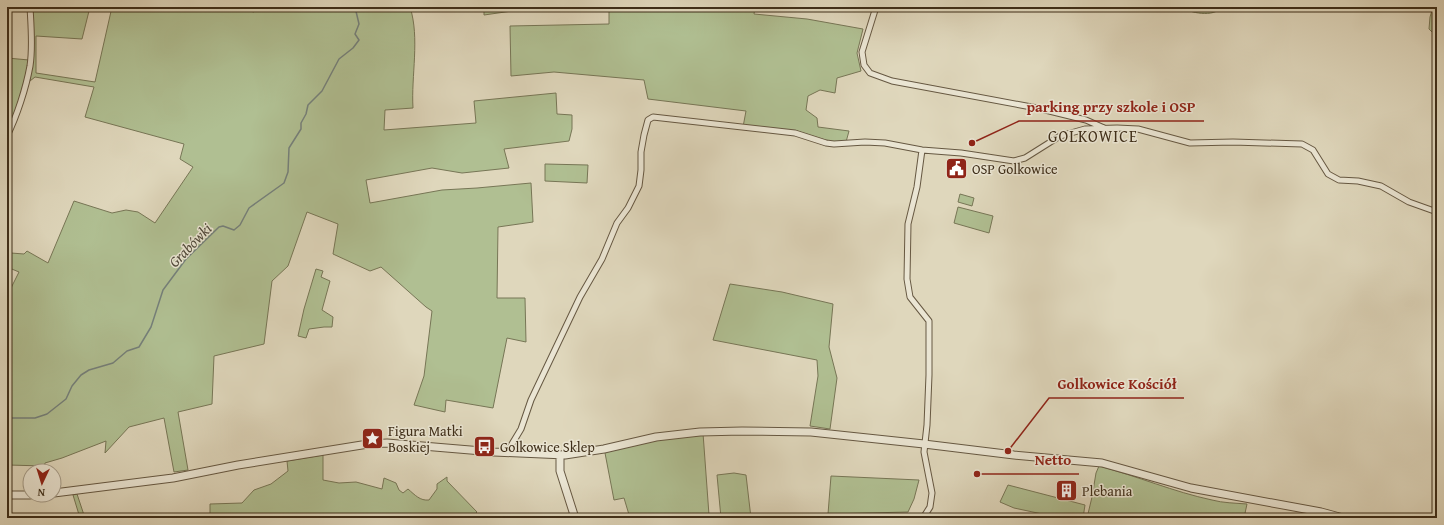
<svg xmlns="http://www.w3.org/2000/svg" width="1444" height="525" viewBox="0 0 1444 525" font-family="'Gentium Book Plus',serif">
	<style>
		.green { fill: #b0bf92; stroke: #777656 }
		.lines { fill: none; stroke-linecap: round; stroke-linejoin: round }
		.stream { stroke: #75807b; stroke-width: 1.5 }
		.minor-casing { stroke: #665842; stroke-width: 7 }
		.tertiary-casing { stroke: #665842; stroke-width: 9 }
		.minor { stroke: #eae5d3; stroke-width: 5 }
		.tertiary { stroke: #eae5d3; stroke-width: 7 }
		.labels { text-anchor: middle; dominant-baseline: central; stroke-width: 3; stroke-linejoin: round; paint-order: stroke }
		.poi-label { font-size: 14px; fill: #3e2e19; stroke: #eae5d3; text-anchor: start }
		.water-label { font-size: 15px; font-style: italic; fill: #50493a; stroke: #eae5d3 }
		.quarter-label { font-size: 16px; letter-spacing: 1px; fill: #3e2e19; stroke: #eae5d3 }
		.leader { fill: none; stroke: #8f2418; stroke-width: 1.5 }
		.callout-dot { fill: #8f2418; stroke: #eae5d3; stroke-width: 1.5 }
		.callout-label { font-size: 15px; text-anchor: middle; font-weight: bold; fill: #8f2418; stroke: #eae5d3; stroke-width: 3; stroke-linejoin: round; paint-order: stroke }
	</style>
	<rect width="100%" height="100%" fill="#dfd7bc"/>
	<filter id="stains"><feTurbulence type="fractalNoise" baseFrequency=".005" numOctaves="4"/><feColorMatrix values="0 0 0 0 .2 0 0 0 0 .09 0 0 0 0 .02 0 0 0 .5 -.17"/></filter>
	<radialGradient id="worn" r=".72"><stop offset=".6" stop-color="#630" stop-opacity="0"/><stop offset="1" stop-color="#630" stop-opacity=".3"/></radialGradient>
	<path class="green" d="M 31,7 L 90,7 L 82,39 L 36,36 L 36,73 L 95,82 L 112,7 L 232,7 L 254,12 L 254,7 L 410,7 C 420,38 411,76 413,108 L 385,110 L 384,130 L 476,123 L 474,101 L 556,93 L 557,114 L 572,115 L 572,129 L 569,141 L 504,149 L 509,168 L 462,173 L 432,168 L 366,180 L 370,203 L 442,190 L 477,188 L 531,183 L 533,222 L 498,227 L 497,298 L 525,298 L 526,342 L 507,338 L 493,408 L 446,400 L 445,412 L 414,405 L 424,376 L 432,311 L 426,307 L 381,267 L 370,271 L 333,254 L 338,224 L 307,212 L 288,266 L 272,281 L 264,344 L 214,356 L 212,404 L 178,412 L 188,470 L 174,472 L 164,418 L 129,427 L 105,453 L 106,441 L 62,458 L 45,463 L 44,466 L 8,465 L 7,296 L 19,272 L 7,267 L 7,262 L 11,253 L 24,254 L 27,251 L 48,263 L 74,201 L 112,213 L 126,210 L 138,212 L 155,223 L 193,167 L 180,159 L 184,144 L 85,117 L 94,87 L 35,77 L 30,81 L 32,36 Z
		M 484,7 L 755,7 L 754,14 L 807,19 L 863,29 L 857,53 L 861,71 L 837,78 L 835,93 L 820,90 L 808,96 L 806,110 L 817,118 L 818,127 L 849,131 L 846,142 L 834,143 L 797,131 L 743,127 L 746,111 L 648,99 L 644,80 L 554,72 L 511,76 L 510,26 L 609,24 L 609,8 L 533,8 L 484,15 Z
		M 1180,7 L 1222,7 C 1213,18 1191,13 1180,7 Z
		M 1433,7 L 1437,7 L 1437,34 L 1432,32 L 1429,29 L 1430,17 Z
		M 7,58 L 29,60 C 24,85 17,108 7,131 Z
		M 545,164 L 588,165 L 587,183 L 545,181 Z
		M 960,194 L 974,198 L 972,206 L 958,202 Z
		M 958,207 L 993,216 L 989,233 L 954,223 Z
		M 316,269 L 323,271 L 321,277 L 330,281 L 322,310 L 333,317 L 332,327 L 324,327 L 309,329 L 306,338 L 298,336 L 304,309 Z
		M 730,284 L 782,292 L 833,304 L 829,347 L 837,378 L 830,429 L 810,426 L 818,376 L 817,360 L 713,340 Z
		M 703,433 L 709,515 L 686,518 L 630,518 L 624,498 L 614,500 L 605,453 L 607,450 L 648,440 Z
		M 323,455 L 323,480 L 339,483 L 356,482 L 382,489 L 384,478 L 396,483 L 399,490 L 403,493 L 408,489 C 415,495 420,501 429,500 L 437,489 L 437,484 L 447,477 L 447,481 L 477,512 L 474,515 L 475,518 L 210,518 L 210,504 L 242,503 L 254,490 L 271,484 L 288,471 L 287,461 Z
		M 1099,466 C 1137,476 1174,492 1212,500 C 1223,503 1235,503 1247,504 L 1244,518 L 1087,518 L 1092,497 L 1096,473 Z
		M 734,473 L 746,475 L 751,518 L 721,518 L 717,475 Z
		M 831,476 L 919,480 L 914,499 L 908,512 L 828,514 Z
		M 1008,485 L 1085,505 L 1083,518 L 1061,518 L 1014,508 L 1000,502 Z
		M 77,494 L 85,518 L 80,518 L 73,495 Z"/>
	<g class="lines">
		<path class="stream" d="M 7,418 L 35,418 L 47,414 L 66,399 L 72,386 L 81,375 L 89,370 L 113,363 L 127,351 L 139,347 L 151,327 L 163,290 L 186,259 L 219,227 L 223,226 L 234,230 L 240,225 L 249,208 L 284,183 L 288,172 L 289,148 L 301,129 L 301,123 L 306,114 L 308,105 L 322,91 L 339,59 L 353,48 L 359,40 L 355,34 L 359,24 L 355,7"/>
		<defs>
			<path id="minor" d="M 876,7 L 862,52 L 864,65 L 870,73 L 892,81 L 1037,108 L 1086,120 L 1104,128
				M 7,136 C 17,116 26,88 30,66 C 33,47 31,26 30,7
				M 922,150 L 917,187 L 908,224 L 907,279 L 910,297 L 929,321 L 929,375 L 927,425 L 924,452 L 932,493 L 930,507 L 923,518
				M 509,453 L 509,449 L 521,429 L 531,400 L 580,297 L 602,259 L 617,223 L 628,208 L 639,186 L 641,170 L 641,152 L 644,135 L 648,120 L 653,117 L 795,133 L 826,143 L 834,144 L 865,142 L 885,143 L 922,150 L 961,153 L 1014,161 L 1025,158 L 1060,136 L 1085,129 L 1117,128 L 1138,129 L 1190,143 L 1233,142 L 1302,144 L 1313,150 L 1328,174 L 1339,180 L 1358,181 L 1381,186 L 1409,202 L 1437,212"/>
			<path id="tertiary" d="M 560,455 L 560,471 L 575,518
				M 54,493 L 173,478 L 238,465 L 368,444 L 387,443 L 494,452 L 565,455 L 604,449 L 656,437 L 700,432 L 742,431 L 811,432 L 924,444 L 1014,455 L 1102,463 L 1191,488 L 1321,512 L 1343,518
				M 7,495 L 30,495"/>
		</defs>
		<use href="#minor" class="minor-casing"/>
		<use href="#tertiary" class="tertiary-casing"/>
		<use href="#minor" class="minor"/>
		<use href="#tertiary" class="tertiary"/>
	</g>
	<defs>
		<symbol id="civic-square" viewBox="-11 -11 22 22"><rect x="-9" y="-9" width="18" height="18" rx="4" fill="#8f2418" stroke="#eae5d3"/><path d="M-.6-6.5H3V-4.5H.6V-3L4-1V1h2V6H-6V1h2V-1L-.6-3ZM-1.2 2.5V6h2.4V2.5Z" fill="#fff"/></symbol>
		<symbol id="sight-square" viewBox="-11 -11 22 22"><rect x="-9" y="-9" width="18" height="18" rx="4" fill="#8f2418" stroke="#eae5d3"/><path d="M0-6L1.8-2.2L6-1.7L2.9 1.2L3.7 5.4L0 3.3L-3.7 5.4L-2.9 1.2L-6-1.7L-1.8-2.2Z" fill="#fff"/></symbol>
		<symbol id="bus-square" viewBox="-11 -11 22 22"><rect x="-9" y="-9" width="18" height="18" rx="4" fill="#8f2418" stroke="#eae5d3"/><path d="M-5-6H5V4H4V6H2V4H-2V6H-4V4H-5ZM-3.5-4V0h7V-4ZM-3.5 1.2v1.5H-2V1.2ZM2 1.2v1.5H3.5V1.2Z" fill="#fff"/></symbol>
		<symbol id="building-square" viewBox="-11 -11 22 22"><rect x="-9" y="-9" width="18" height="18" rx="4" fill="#8f2418" stroke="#eae5d3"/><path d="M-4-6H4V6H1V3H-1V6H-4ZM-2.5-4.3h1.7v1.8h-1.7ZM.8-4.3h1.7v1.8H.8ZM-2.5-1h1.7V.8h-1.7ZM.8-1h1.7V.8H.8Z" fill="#fff"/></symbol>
	</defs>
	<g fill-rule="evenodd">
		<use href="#civic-square" x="944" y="156" width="25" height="25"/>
		<use href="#sight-square" x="360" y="426" width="25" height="25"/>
		<use href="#bus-square" x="472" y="434" width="25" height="25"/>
		<use href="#building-square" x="1054" y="478" width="25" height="25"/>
	</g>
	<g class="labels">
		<g class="poi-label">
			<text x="972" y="169">OSP Golkowice</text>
			<text x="388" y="431">Figura Matki<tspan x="388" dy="16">Boskiej</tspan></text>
			<text x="500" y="447">Golkowice Sklep</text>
			<text x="1082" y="491">Plebania</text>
		</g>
		<g class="water-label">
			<text transform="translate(190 245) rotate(-46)">Grabówki</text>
		</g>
		<g class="quarter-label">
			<text x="1093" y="136">GOLKOWICE</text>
		</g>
	</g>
	<path class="leader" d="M972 143L1019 121H1204M1008 451L1049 398H1184M977 474L1026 474H1079"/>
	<g class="callout-dot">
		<circle cx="972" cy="143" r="4"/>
		<circle cx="1008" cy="451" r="4"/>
		<circle cx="977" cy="474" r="4"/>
	</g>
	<g class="callout-label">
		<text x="1111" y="112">parking przy szkole i OSP</text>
		<text x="1117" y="389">Golkowice Kościół</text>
		<text x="1053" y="465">Netto</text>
	</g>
	<rect width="1444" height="525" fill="none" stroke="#dfd7bc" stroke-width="24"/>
	<rect x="8" y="8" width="1428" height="509" fill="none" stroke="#3e2e19" stroke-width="2"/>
	<rect x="12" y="12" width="1420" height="501" fill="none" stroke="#3e2e19"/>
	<g transform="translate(42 483) rotate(184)"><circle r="19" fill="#eae5d3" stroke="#a59c89"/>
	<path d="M0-3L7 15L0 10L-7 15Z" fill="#8f2418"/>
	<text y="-6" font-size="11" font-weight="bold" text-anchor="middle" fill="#3e2e19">N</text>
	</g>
	<rect width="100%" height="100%" filter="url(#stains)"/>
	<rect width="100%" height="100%" fill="url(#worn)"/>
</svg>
